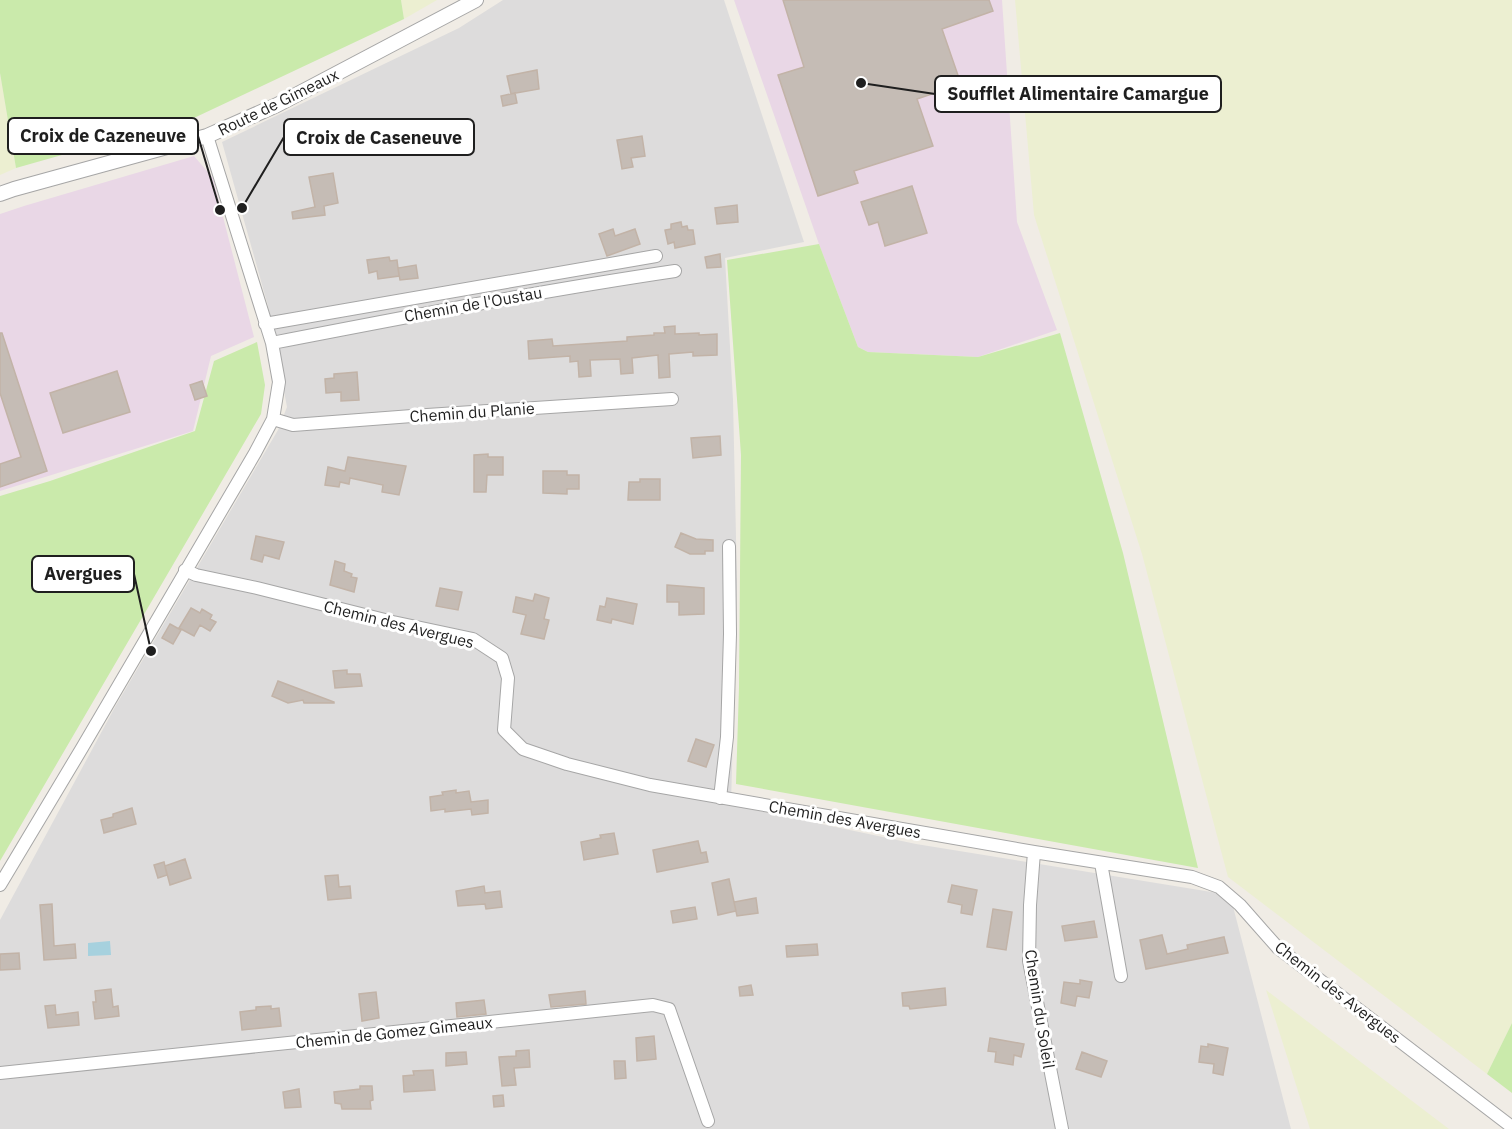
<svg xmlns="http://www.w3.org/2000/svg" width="1512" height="1129" viewBox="0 0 1512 1129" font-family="'IBM Plex Sans',sans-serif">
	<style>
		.residential { fill: #dddcdc }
		.industrial { fill: #e9d7e6 }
		.farmland { fill: #ecefd1 }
		.grass { fill: #caeaab }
		.water { fill: #a6d1de }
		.building { fill: #c5bcb5; stroke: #c2b3a7; stroke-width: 1.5 }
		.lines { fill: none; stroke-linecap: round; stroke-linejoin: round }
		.minor-casing { stroke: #a6a6a6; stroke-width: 14 }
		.tertiary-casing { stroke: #a6a6a6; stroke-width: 16 }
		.minor { stroke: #fff; stroke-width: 12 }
		.tertiary { stroke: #fff; stroke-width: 14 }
		.labels { text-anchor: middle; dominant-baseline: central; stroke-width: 6; stroke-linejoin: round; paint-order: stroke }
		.street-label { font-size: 16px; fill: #1f1f1f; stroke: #fff }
		.leader { fill: none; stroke: #1f1f1f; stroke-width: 2 }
		.callout-dot { fill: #1f1f1f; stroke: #fff; stroke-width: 2 }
		.callout { fill: #fff; stroke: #1f1f1f; stroke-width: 2 }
		.callout-label { font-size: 18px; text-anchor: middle; font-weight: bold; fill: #1f1f1f }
	</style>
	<rect width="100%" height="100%" fill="#f0ece5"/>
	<path class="residential" d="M 503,0 L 724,0 L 804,242 L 725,258 L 733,400 L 737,583 L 731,805 L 916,844 L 1230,895 L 1291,1129 L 0,1129 L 0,920 L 115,707 L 278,430 L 287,407 L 268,306 L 222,142 L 459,28 Z"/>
	<path class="industrial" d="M 734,0 L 1002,0 L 1017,222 L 1057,330 L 978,357 L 868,352 L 858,347 L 820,247 Z
		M 194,156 L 213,178 L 254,337 L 211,356 L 193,431 L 0,491 L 0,214 L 24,206 Z"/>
	<path class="farmland" d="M 401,0 L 437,0 L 404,19 Z
		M 1015,0 L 1512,0 L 1512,1023 L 1487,1074 L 1228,877 L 1142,554 L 1034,215 Z
		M 0,73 L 16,168 L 0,175 Z
		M 1266,990 L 1449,1129 L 1310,1129 Z"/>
	<path class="grass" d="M 0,0 L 401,0 L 404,19 L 196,117 L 16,168 L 0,73 Z
		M 819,244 L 858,347 L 868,352 L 978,357 L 1060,333 L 1123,553 L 1198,868 L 736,784 L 739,687 L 741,455 L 727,260 Z
		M 257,342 L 265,385 L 261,414 L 0,861 L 0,496 L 50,481 L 195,431 L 214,361 Z
		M 1512,1023 L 1512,1093 L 1487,1074 Z"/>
	<path class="water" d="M 110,941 L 111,955 L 88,956 L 88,943 Z"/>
	<path class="building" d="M 783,0 L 989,0 L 993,11 L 942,29 L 961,84 L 917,99 L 933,146 L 854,171 L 858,183 L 818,196 L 778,75 L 804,67 Z
		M 537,70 L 539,89 L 511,94 L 507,76 Z
		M 515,93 L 517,103 L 503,106 L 501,96 Z
		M 642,136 L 645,156 L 631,158 L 633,167 L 622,169 L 617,140 Z
		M 333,173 L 338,203 L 324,206 L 325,215 L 293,219 L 292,212 L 315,207 L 309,177 Z
		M 912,186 L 927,233 L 885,246 L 878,222 L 869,225 L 861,202 Z
		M 737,205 L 738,222 L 717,224 L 715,208 Z
		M 681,222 L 682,227 L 687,226 L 688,230 L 693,230 L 695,244 L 675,248 L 674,242 L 668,244 L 665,230 L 671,229 L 671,224 Z
		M 613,229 L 615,236 L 635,229 L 640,244 L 607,256 L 599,234 Z
		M 720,254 L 721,267 L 707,268 L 705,257 Z
		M 389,257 L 390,261 L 397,260 L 399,276 L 378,279 L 377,271 L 369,273 L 367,260 Z
		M 416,265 L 418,278 L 400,280 L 398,268 Z
		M 675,326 L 675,334 L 699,333 L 699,335 L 717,334 L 717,355 L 693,356 L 693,352 L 669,354 L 670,377 L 659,378 L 658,355 L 632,358 L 633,373 L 621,374 L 620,359 L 590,360 L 591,376 L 579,377 L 578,361 L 570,362 L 570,356 L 529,359 L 528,341 L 552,339 L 553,346 L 627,341 L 627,337 L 654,335 L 654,333 L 665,333 L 664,327 Z
		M 0,333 L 2,333 L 47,471 L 0,487 L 0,464 L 21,457 L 0,393 Z
		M 117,371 L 130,412 L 63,433 L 50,393 Z
		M 357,372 L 359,400 L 341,401 L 341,392 L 326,393 L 325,379 L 334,378 L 334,374 Z
		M 202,381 L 207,396 L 195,400 L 190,385 Z
		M 720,436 L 721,455 L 693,458 L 691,438 Z
		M 488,454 L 488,457 L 503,457 L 503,475 L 487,475 L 486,492 L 474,492 L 474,455 Z
		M 348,457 L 406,466 L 399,495 L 382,492 L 383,485 L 350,478 L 349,484 L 340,482 L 339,487 L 325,485 L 328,467 L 345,471 Z
		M 543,471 L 567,471 L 567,475 L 579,475 L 579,489 L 567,489 L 567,494 L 543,493 Z
		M 640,479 L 660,479 L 660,500 L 628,500 L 629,482 L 640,482 Z
		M 681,533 L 696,539 L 713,540 L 713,551 L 705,551 L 705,554 L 690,554 L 675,547 Z
		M 256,536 L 284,542 L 279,559 L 264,555 L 262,562 L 251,559 Z
		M 335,561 L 345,564 L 344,571 L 352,574 L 351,577 L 357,578 L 354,592 L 330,585 Z
		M 667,585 L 704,588 L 704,614 L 679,615 L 679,602 L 667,602 Z
		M 440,588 L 462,592 L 458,610 L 436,606 Z
		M 535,594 L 549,598 L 544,619 L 549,620 L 544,639 L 521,634 L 526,615 L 513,612 L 516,597 L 533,601 Z
		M 607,598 L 637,604 L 633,624 L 612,619 L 611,623 L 597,620 L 600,606 L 605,607 Z
		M 191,608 L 200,613 L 202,609 L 212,615 L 210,619 L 216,622 L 210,631 L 200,625 L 194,636 L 179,628 Z
		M 170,624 L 181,630 L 173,644 L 162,638 Z
		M 347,670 L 347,674 L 360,674 L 362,686 L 335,688 L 333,671 Z
		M 278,681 L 334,702 L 334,703 L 304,703 L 303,700 L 288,703 L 272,696 Z
		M 696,739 L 714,745 L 706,767 L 688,761 Z
		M 456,790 L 456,793 L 469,791 L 471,802 L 488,800 L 488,813 L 472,815 L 471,809 L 445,812 L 445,809 L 431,811 L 430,797 L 443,795 L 442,792 Z
		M 132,808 L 136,824 L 104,833 L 101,820 L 113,817 L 113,814 Z
		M 614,833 L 618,854 L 584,860 L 581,842 L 601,838 L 600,835 Z
		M 698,841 L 701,853 L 706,852 L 708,862 L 657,872 L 653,850 Z
		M 185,859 L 191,878 L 170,885 L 165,866 Z
		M 164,862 L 167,875 L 158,878 L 154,865 Z
		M 338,875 L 339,887 L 350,886 L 351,898 L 328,900 L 325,876 Z
		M 729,879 L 736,911 L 718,915 L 712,883 Z
		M 952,885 L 977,890 L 972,915 L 961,913 L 962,905 L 948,902 Z
		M 484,886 L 485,893 L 500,891 L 502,907 L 486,909 L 485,904 L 458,906 L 456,891 Z
		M 756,898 L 758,913 L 737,916 L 734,902 Z
		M 52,904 L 54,946 L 75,944 L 76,958 L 44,960 L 40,905 Z
		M 695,907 L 697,919 L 673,923 L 671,911 Z
		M 993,909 L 1012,912 L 1006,950 L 987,947 Z
		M 1094,921 L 1097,937 L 1065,941 L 1062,926 Z
		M 1162,935 L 1167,954 L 1188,949 L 1187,945 L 1224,937 L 1228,953 L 1146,969 L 1140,940 Z
		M 817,944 L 818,955 L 787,957 L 786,946 Z
		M 19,953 L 20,969 L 0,970 L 0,954 Z
		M 1080,980 L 1092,982 L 1089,998 L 1077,996 L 1075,1006 L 1061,1003 L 1064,982 L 1080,984 Z
		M 751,985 L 753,995 L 740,996 L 739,987 Z
		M 945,988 L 946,1005 L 910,1009 L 909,1006 L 903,1006 L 902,993 Z
		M 111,989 L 113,1007 L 118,1006 L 119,1016 L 95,1019 L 93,1002 L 96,1002 L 95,991 Z
		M 585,991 L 586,1004 L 551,1007 L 549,995 Z
		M 376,992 L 379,1018 L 362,1021 L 359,994 Z
		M 484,1000 L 486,1014 L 457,1017 L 456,1003 Z
		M 55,1005 L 56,1015 L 78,1012 L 79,1025 L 48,1028 L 45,1006 Z
		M 271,1006 L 271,1009 L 279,1008 L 281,1026 L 242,1030 L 240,1012 L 256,1010 L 256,1007 Z
		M 654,1036 L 656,1059 L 637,1061 L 636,1038 Z
		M 990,1038 L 1024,1044 L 1021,1057 L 1014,1055 L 1013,1065 L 995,1062 L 996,1052 L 988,1051 Z
		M 1208,1044 L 1228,1048 L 1223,1075 L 1213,1073 L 1214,1064 L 1199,1062 L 1201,1046 L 1208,1047 Z
		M 529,1050 L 530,1067 L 514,1068 L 516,1085 L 502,1086 L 499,1057 L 516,1056 L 516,1051 Z
		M 466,1052 L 467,1064 L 446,1066 L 446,1053 Z
		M 1082,1052 L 1107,1061 L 1101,1077 L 1076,1069 Z
		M 614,1061 L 625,1061 L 626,1078 L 615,1079 Z
		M 433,1070 L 435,1090 L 404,1092 L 403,1076 L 414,1075 L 413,1071 Z
		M 360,1086 L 372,1086 L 373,1100 L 370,1101 L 371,1109 L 342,1109 L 341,1104 L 335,1103 L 334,1092 L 360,1089 Z
		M 299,1089 L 301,1107 L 285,1108 L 283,1092 Z
		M 503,1095 L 504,1106 L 494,1107 L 493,1096 Z"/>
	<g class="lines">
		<defs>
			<path id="minor" d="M 265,324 L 656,256
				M 272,343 C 406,317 540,291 675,271
				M 273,419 L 293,425 L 412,416 L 672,399
				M 185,570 L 196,575 L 257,588 L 393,622 L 473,639 L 502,658 L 508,678 L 504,730 L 523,749 L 567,764 L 650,785 L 1034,852 L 1192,877 L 1219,887 L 1240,905 L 1278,948 L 1512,1127
				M 720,798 L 727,737 L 730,634 L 729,546
				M 1034,852 L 1030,905 L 1029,961 L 1062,1129
				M 1101,863 L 1121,976
				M 0,885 L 82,748 L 255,453 L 273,419 L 279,382 L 272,343 L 207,136
				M 0,1073 L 653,1005 L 669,1009 L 708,1121"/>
			<path id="tertiary" d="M 0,194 L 14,189 L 207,136 L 277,105 L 476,0"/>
		</defs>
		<use href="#minor" class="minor-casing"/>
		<use href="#tertiary" class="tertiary-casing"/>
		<use href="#minor" class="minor"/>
		<use href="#tertiary" class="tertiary"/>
	</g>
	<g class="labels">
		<g class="street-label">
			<text transform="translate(278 102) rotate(-26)">Route de Gimeaux</text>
			<text transform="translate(473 304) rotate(-10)">Chemin de l'Oustau</text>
			<text transform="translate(472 412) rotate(-4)">Chemin du Planie</text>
			<text transform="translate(399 624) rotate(14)">Chemin des Avergues</text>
			<text transform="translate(845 819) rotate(10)">Chemin des Avergues</text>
			<text transform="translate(1338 992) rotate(38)">Chemin des Avergues</text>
			<text transform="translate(1040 1009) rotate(81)">Chemin du Soleil</text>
			<text transform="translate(394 1032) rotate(-6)">Chemin de Gomez Gimeaux</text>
		</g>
	</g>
	<path class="leader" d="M861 83L935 94M220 210L198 136M242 208L284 137M151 651L134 574"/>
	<g class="callout-dot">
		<circle cx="861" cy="83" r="6"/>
		<circle cx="220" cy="210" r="6"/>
		<circle cx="242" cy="208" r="6"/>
		<circle cx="151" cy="651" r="6"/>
	</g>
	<g class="callout">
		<rect x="935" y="76" width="286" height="36" rx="6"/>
		<rect x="8" y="118" width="190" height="36" rx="6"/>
		<rect x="284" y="119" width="190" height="36" rx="6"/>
		<rect x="32" y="556" width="102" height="36" rx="6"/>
	</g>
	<g class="callout-label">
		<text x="1078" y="100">Soufflet Alimentaire Camargue</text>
		<text x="103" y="142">Croix de Cazeneuve</text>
		<text x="379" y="144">Croix de Caseneuve</text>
		<text x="83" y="580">Avergues</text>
	</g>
</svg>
